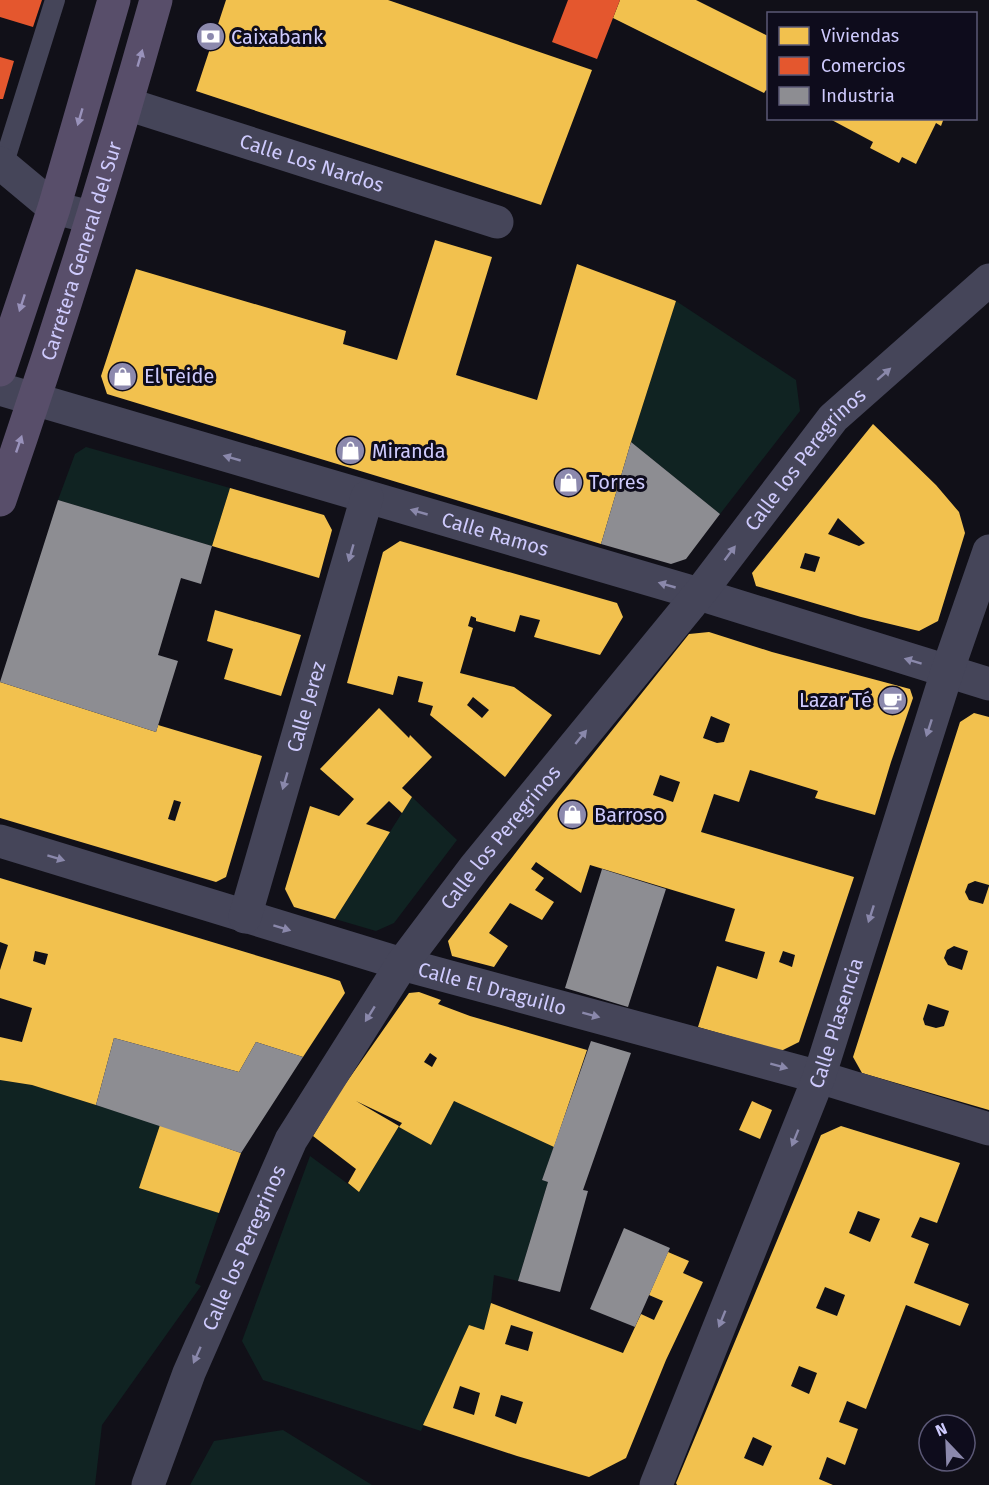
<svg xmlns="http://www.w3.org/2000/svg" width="989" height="1485" viewBox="0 0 989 1485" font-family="'Fira Sans',sans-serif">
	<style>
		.green { fill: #102322 }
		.homes { fill: #f2c14e; fill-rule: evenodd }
		.shops { fill: #e4572e }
		.industry { fill: #8d8d92 }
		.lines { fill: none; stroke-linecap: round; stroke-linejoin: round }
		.service { stroke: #454559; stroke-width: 20 }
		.minor { stroke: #454559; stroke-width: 33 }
		.primary { stroke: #584e6a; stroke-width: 33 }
		.oneway { fill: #9992bb }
		.oneway2 { fill: #8a88ab }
		.labels { text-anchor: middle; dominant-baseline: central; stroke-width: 6; stroke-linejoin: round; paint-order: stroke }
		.poi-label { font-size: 20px; fill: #cecafd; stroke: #0e0c1c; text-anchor: start }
		.street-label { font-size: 20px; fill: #cecafd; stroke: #0e0c1c }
	</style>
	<rect width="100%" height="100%" fill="#111018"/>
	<path class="green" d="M 676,301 L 796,380 L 800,411 L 720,514 L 631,442 Z
		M 86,447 L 230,488 L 212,546 L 58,500 L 75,454 Z
		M 412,797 L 457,840 L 394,923 L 376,931 L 335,919 Z
		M 0,1080 L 32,1085 L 160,1125 L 139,1188 L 219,1213 L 195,1283 L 201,1286 L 102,1425 L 95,1485 L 0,1485 Z
		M 454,1101 L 554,1147 L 542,1180 L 548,1182 L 518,1281 L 494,1275 L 491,1303 L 484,1330 L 469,1325 L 421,1431 L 263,1380 L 242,1341 L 310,1156 L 359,1192 L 399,1126 L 431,1145 Z
		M 283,1430 L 372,1485 L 190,1485 L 214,1441 Z"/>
	<path class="homes" d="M 226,0 L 388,0 L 592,70 L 541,205 L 196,91 Z
		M 620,0 L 696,0 L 768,36 L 768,91 L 766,90 L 764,93 L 613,18 Z
		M 828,118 L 944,118 L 941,126 L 936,123 L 916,164 L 902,157 L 899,163 L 870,148 L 873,142 Z
		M 435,240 L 492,257 L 456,375 L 537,400 L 577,264 L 676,301 L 631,442 L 601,544 L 107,394 L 101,376 L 136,269 L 346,331 L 343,344 L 397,360 Z
		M 873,424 L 936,485 L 959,512 L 965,533 L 938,621 L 919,631 L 861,617 L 756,586 L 752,573 ZM 838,518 L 865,543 L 859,546 L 828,534 ZM 805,553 L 820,557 L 815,572 L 800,568 Z
		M 230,488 L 324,515 L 332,530 L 319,578 L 212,546 Z
		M 400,541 L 617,603 L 623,617 L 600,655 L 534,637 L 540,620 L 520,615 L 515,632 L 476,621 L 476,618 L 471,616 L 468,626 L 473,628 L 460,673 L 514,687 L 552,715 L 505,777 L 430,715 L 433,706 L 418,702 L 423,682 L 398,676 L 393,695 L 347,683 L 383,552 ZM 473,697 L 489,710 L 482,718 L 467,705 Z
		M 215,610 L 301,635 L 281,696 L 224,679 L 233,649 L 207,641 Z
		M 709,632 L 772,652 L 910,689 L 913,698 L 891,762 L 875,815 L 815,798 L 818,791 L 750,770 L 739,802 L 714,794 L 701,832 L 854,877 L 799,1042 L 781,1051 L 698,1027 L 717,966 L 757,979 L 765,952 L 725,941 L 735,909 L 590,865 L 581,893 L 536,862 L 531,869 L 544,878 L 535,890 L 554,902 L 542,920 L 510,903 L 489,933 L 508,946 L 494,967 L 452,956 L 448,941 L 546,813 L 689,634 ZM 711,716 L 730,724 L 724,742 L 717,743 L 703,738 ZM 660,775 L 680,782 L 673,802 L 653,795 ZM 783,951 L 795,955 L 792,967 L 779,962 Z
		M 0,682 L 156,732 L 158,725 L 262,756 L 226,877 L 216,882 L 0,818 ZM 174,800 L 181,802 L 175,821 L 168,819 Z
		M 379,708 L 409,738 L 410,735 L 432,757 L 402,788 L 412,797 L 402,813 L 389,801 L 366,824 L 390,832 L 335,919 L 294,907 L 285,889 L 310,806 L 339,816 L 354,799 L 320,769 Z
		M 974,713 L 989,717 L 989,885 L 975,881 L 968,884 L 965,892 L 969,900 L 983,904 L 989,886 L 989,1110 L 862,1073 L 853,1057 L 960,722 ZM 954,946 L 968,951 L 962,970 L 948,965 L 944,958 L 947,950 ZM 928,1004 L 949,1011 L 944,1026 L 936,1028 L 925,1025 L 923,1019 Z
		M 0,878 L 328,977 L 340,981 L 345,993 L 303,1057 L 256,1042 L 239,1072 L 114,1038 L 96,1105 L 32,1085 L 0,1080 L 0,1037 L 22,1042 L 32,1008 L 0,998 L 0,970 L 8,945 L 0,942 ZM 35,951 L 48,954 L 45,965 L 33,961 Z
		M 419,992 L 441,1000 L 438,1004 L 470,1016 L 587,1050 L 554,1147 L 454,1101 L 431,1145 L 399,1127 L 402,1123 L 356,1101 L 399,1126 L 359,1192 L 348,1183 L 356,1169 L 313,1136 L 339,1093 L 409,993 ZM 430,1053 L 437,1058 L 432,1067 L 424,1062 Z
		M 752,1101 L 772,1110 L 760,1139 L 739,1130 Z
		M 160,1125 L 241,1153 L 219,1213 L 139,1188 Z
		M 841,1126 L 960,1163 L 937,1223 L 920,1217 L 911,1237 L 929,1244 L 914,1283 L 969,1304 L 960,1326 L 906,1305 L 866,1409 L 847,1401 L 839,1422 L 858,1429 L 845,1465 L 827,1457 L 819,1479 L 833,1485 L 677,1485 L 676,1483 L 821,1135 ZM 858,1211 L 880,1219 L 870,1242 L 849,1233 ZM 825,1287 L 845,1295 L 837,1316 L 816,1308 ZM 799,1366 L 817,1373 L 809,1394 L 791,1386 ZM 753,1437 L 772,1446 L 763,1466 L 744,1458 Z
		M 668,1252 L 689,1261 L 683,1273 L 703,1282 L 666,1360 L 626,1458 L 589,1477 L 517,1456 L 423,1425 L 469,1325 L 484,1330 L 491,1303 L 623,1353 L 641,1314 L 654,1320 L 663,1301 L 649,1295 ZM 511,1325 L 533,1332 L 528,1351 L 505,1344 ZM 460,1386 L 480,1393 L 474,1415 L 453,1408 ZM 501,1395 L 523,1402 L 516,1424 L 495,1416 Z"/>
	<path class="shops" d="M 0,0 L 42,0 L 33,27 L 0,17 Z
		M 568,0 L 620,0 L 597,59 L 552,42 Z
		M 0,57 L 14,61 L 3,99 L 0,99 Z"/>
	<path class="industry" d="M 631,442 L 720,514 L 686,559 L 671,564 L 601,544 Z
		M 58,500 L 212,546 L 201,584 L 181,578 L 158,655 L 178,661 L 156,732 L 0,682 Z
		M 602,869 L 666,889 L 628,1007 L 565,988 Z
		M 114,1038 L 239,1072 L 256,1042 L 303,1057 L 241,1153 L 96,1105 Z
		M 591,1041 L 631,1053 L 583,1190 L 588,1191 L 560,1292 L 518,1281 L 548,1182 L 542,1180 Z
		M 624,1228 L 670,1248 L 635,1327 L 590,1309 Z"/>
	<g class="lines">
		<path class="service" d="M 3,166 L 55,0"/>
		<g class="minor">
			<path id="s1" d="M 127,104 L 497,222"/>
			<path d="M 0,163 L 54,208 L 91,217"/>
			<path id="s2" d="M 0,389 L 699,594 L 989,684"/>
			<path id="s3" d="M 0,841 L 402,964 L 819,1077 L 989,1129"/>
			<path id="s4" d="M 245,917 L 367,497"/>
			<path id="s5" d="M 148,1485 L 189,1373 L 291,1140 L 402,964 L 475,867 L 699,594 L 833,418 L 989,280"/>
			<path id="s6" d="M 656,1485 L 819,1077 L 947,672 L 989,551"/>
		</g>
		<g class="primary">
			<path d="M 0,370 L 54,208 L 114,0"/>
			<path id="s7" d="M 0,500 C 57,335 109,168 156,0"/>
		</g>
	</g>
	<defs><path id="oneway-solid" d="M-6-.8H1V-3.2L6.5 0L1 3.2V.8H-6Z" transform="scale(1.5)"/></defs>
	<g class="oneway">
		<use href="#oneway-solid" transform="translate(140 58) rotate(-74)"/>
		<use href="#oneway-solid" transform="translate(80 117) rotate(106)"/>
		<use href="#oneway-solid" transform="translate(22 303) rotate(108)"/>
		<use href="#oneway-solid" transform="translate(19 444) rotate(-71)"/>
	</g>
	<g class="oneway2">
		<use href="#oneway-solid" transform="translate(884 374) rotate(-41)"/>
		<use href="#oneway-solid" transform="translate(232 458) rotate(-164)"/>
		<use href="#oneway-solid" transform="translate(419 512) rotate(-164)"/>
		<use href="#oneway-solid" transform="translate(351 553) rotate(106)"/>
		<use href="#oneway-solid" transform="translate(730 553) rotate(-53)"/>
		<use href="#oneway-solid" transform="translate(667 585) rotate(-164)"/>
		<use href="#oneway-solid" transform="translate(913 661) rotate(-163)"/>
		<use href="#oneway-solid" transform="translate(929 728) rotate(108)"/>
		<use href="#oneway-solid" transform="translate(581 737) rotate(-51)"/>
		<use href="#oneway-solid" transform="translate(285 781) rotate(106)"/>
		<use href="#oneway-solid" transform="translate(56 858) rotate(17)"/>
		<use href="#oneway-solid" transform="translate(871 914) rotate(108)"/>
		<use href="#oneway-solid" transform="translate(282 928) rotate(17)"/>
		<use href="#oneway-solid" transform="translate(370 1014) rotate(122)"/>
		<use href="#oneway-solid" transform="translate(591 1015) rotate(15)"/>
		<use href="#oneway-solid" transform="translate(779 1066) rotate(15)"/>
		<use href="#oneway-solid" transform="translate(795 1138) rotate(112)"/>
		<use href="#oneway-solid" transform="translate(722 1319) rotate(112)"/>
		<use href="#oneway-solid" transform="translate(197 1355) rotate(114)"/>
	</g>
	<defs>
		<symbol id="bank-disc" viewBox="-11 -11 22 22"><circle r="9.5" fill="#8c89ad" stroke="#0e0c1c"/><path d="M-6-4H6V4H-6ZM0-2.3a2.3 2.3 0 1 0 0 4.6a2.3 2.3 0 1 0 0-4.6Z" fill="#fff"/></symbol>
		<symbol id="shop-disc" viewBox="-11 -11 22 22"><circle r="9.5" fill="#8c89ad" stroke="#0e0c1c"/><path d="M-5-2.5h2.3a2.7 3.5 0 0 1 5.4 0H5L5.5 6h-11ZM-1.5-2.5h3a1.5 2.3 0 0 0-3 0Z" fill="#fff"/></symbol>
		<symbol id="cafe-disc" viewBox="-11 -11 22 22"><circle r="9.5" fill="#8c89ad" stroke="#0e0c1c"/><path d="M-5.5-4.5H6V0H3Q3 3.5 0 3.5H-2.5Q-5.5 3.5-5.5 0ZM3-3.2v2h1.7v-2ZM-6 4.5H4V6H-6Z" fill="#fff"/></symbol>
	</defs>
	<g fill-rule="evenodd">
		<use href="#bank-disc" x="194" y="20" width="33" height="33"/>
		<use href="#shop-disc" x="106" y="360" width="33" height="33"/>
		<use href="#shop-disc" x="334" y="434" width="33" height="33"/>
		<use href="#shop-disc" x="552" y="466" width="33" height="33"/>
		<use href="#cafe-disc" x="876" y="684" width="33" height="33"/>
		<use href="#shop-disc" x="556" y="798" width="33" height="33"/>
	</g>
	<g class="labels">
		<g class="poi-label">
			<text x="231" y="37">Caixabank</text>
			<text x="144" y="376">El Teide</text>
			<text x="372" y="451">Miranda</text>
			<text x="589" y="482">Torres</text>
			<text x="872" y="700" text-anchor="end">Lazar Té</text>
			<text x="594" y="815">Barroso</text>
		</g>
		<g class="street-label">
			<text stroke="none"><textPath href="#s1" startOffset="194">Calle Los Nardos</textPath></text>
			<text stroke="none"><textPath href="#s7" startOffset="262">Carretera General del Sur</textPath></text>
			<text stroke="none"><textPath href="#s5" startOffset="1228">Calle los Peregrinos</textPath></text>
			<text stroke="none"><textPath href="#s2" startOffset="516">Calle Ramos</textPath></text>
			<text stroke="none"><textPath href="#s4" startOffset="219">Calle Jerez</textPath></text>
			<text stroke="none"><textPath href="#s5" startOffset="742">Calle los Peregrinos</textPath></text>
			<text stroke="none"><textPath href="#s3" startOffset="514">Calle El Draguillo</textPath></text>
			<text stroke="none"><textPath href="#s6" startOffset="496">Calle Plasencia</textPath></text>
			<text stroke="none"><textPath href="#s5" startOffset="256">Calle los Peregrinos</textPath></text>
		</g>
	</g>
	<rect x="767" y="12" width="210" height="108" fill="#0e0c1c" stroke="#5b5876" stroke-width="1.5"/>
	<rect x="779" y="27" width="30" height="18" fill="#f2c14e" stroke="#5b5876" stroke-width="1.5"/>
	<text x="821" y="42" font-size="18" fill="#cecafd">Viviendas</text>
	<rect x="779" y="57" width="30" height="18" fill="#e4572e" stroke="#5b5876" stroke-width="1.5"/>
	<text x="821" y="72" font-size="18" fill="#cecafd">Comercios</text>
	<rect x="779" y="87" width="30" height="18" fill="#8d8d92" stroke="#5b5876" stroke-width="1.5"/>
	<text x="821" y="102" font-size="18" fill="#cecafd">Industria</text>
	<g transform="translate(947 1443) rotate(337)"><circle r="28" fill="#0e0c1c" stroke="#5b5876" stroke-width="1.5"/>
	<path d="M0-4.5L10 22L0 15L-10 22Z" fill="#8c89ad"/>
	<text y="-9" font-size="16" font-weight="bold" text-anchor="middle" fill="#cecafd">N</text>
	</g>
</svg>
